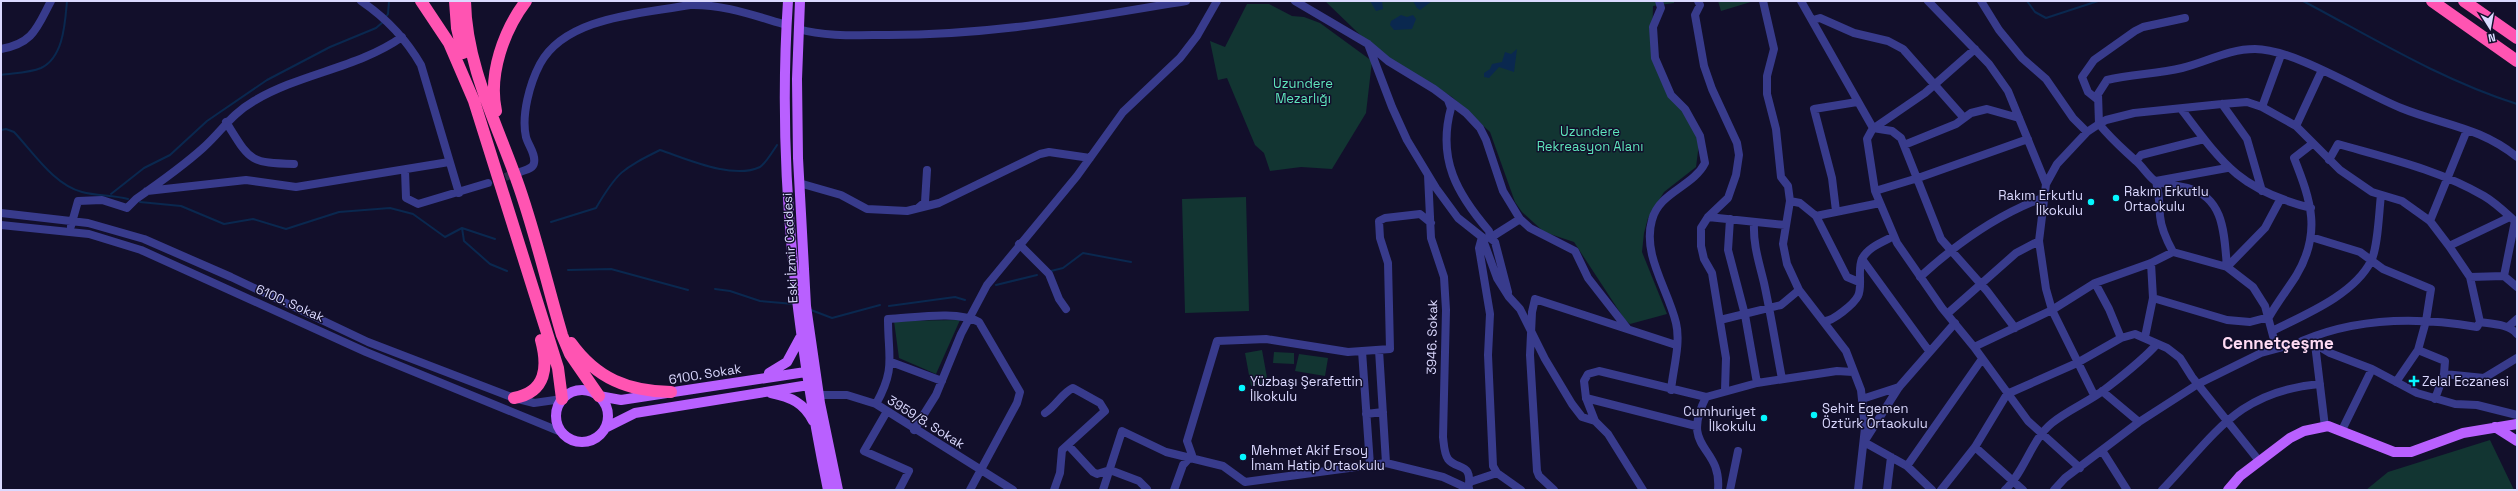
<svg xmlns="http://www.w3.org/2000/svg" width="2518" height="491" viewBox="0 0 2518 491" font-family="'Space Grotesk',sans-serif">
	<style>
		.green { fill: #123532 }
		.water { fill: #0a284f }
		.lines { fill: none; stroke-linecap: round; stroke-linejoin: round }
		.stream { stroke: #0a284f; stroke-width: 2 }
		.minor-tunnel { stroke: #302d4b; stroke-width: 8; stroke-dasharray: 8 4; stroke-linecap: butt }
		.minor { stroke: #383b8c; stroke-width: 8 }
		.major { stroke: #b960ff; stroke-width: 10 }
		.highway { stroke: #ff54b2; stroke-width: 12 }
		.poi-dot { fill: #05f7ff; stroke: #120f2b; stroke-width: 1.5 }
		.labels { text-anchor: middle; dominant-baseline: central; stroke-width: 3; stroke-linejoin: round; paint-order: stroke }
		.park-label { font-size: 13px; fill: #5ee6bb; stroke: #120f2b }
		.poi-label { font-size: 13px; fill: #dbd9ff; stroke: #120f2b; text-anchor: start }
		.street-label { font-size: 13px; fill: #dbd9ff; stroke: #120f2b }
		.district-label { font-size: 17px; font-weight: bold; fill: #ffdbf4; stroke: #120f2b }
	</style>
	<rect width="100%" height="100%" fill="#120f2b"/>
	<path class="green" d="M 1325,1 L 1674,1 L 1674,3 L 1653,6 L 1652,50 L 1663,81 L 1700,136 L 1696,167 L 1664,192 L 1648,218 L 1644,233 L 1642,252 L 1667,314 L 1630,324 L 1625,320 L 1574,242 L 1544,232 L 1522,212 L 1515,202 L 1490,132 L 1452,97 L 1401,65 L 1382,56 Z
		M 1718,1 L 1754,1 L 1721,11 Z
		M 1247,4 L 1269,4 L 1292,16 L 1304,17 L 1320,23 L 1372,61 L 1366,113 L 1332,169 L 1301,167 L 1270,171 L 1264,153 L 1255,145 L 1227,78 L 1218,80 L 1210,41 L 1225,47 Z
		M 1246,197 L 1249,311 L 1185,313 L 1182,199 Z
		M 960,320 L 936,374 L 899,358 L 894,321 Z
		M 1262,350 L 1268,383 L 1251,386 L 1245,353 Z
		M 1274,352 L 1294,353 L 1294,364 L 1273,363 Z
		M 1299,354 L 1328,358 L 1325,376 L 1295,371 Z
		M 2490,440 L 2514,490 L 2366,490 L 2388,472 Z"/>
	<path class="water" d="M 1370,1 L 1382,1 L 1383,9 L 1376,11 Z
		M 1413,1 L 1432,1 L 1420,10 L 1417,8 Z
		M 1401,15 L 1407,17 L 1413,15 L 1416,19 L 1412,29 L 1394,30 L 1390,25 L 1391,21 Z
		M 1517,49 L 1514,72 L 1499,67 L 1489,78 L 1484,77 L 1484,73 L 1490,69 L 1492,64 L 1502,62 L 1505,52 L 1511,54 Z"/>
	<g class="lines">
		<path class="stream" d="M 2027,1 L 2035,12 L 2046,18 L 2098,1
			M 2303,1 C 2373,38 2441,80 2517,104
			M 385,18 L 388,14 L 389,1
			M 1,75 C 14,73 29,73 41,68 C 64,57 65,22 67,1
			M 1,130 L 6,129 L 14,132 C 33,152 54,185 82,192 C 97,196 113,195 128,199
			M 111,194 L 144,168 L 170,155 L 207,121 L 267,80 L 330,47 L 376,28 L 383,22
			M 140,202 L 181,206 L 224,224 L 253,219 L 286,229 L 339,212 L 390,208 L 413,214 L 445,237 L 462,228 L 495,239
			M 551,222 L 596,208 C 617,172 622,169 660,150 C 687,159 733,180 760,167 C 766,163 773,151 777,145
			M 462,228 L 464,241 L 490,264 L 507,271
			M 568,270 L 611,269 L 688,290
			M 1051,271 L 1063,268 L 1083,253 L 1131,262
			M 996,285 L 1037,275
			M 715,289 L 730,291 L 760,301 L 794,304
			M 889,306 L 955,297 L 965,300
			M 811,310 L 832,318 L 880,305"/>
		<path class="minor-tunnel" d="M 494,181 L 519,172"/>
		<path class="minor" d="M 361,1 C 386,18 406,39 421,65 L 459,193
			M 1295,1 L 1368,44 L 1388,61 L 1434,89 L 1466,113 L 1480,128 L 1486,140 L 1503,191 L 1520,219 L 1530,228 L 1575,251 L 1588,278 L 1627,328
			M 1659,1 L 1661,8 L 1653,27 L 1655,58 L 1671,95 L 1685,109 L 1700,136 L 1705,163 C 1693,187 1659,192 1652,220 C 1642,255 1668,289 1676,323 C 1681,343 1673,369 1671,390
			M 1698,1 L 1700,5 L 1695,15 L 1704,66 L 1712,89 L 1737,143 L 1739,155 L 1736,175 L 1728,198 L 1708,217 L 1701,228 L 1701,246 L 1704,259 L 1712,273 L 1726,358 L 1725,390
			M 1763,1 L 1774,49 L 1767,76 L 1767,94 L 1776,129 L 1781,177 L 1788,186 L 1790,201 L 1783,244 L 1787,264 L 1799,290 L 1846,351 L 1861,390 L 1865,428 L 1858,490
			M 1801,1 L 1873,128 L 1867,139 L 1875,191 L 1897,243 L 1942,308 L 1974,347 L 2028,421 L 2080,468
			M 1928,1 L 1989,64 L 2008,91 L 2046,184
			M 1981,1 L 1999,30 L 2022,58 L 2046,79 L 2073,118 L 2087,132
			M 1813,20 L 1820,18 L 1854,33 L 1888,41 L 1903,49 L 1964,118
			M 798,29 C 827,37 858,35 888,35 C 992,35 1085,18 1186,1
			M 1368,44 L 1392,107 L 1407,140 L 1436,188 L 1458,218 L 1482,237 L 1497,278 L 1509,297 L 1520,309 L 1545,359 L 1572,404 L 1582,417 L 1595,421 L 1608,434 L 1643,490
			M 1,49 C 34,43 37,27 51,1
			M 1448,100 L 1451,108 C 1437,159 1457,194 1489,231 L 1490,238 L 1495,242 L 1508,292
			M 2098,100 L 2088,92 L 2082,77 L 2094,60 L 2135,31 L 2143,27 L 2185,18
			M 2222,104 L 2247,139 L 2262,191
			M 2262,107 L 2281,55
			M 2182,110 C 2224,166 2241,190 2311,208
			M 226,122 C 250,160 248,163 294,164
			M 2296,126 L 2322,70
			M 1873,128 L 1892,131 L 1901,138 L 1941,239 L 1987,291 L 2015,328
			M 1874,128 L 1925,93 L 1975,49
			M 1904,145 L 1956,124 L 1971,113 L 1987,109 L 2019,118
			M 2329,160 L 2338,144 C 2387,158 2440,170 2484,196 C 2496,203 2507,214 2517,223
			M 2136,161 L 2141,155 L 2204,139
			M 405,170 L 406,198 L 418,204 L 488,183
			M 520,172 C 525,170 533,169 534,163 C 536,154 528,145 526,137 C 521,115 530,83 540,64 C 566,16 642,14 690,5 C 723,4 755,16 787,25
			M 1428,175 L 1431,238 L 1444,277 L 1446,310 L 1443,437 C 1444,445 1444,453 1448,459 C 1457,471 1474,461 1468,490
			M 799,183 L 841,195 L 867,209 L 907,211 L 939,203 L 1040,154 L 1049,152 L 1090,158
			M 147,191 L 246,180 L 296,187 L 449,162
			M 1875,191 L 1918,178 L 2028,139
			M 2280,200 L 2265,228 L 2227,267 C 2224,235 2225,198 2188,188 C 2181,186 2161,184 2155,181 C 2148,176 2143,167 2136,161 C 2121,147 2113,141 2099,124 L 2106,120 L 2134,113 L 2222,104 L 2247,102 L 2262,107 L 2296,126 L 2340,170 L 2372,192 L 2402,201 L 2430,221 L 2449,246 L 2470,277 L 2504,276 L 2517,287
			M 1790,201 L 1800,203 L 1816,216 L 1847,277 L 1859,282
			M 918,208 L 925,202 L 927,170
			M 1836,211 L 1832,178 L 1814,109 L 1857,102
			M 1,213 L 88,223 L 144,239 L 231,277 L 368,342 L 514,398 L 534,403 L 562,399
			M 1816,216 L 1880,203
			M 1708,217 L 1785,225
			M 1730,219 L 1728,250 L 1745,315 L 1757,383
			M 2430,221 L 2467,130
			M 1754,223 C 1753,245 1759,262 1764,283 C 1771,315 1776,347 1782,379
			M 1,225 L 89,234 L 141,250 L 366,352 L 561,432
			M 71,226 L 78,201 L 102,200 L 127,208 L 136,199 C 159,183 183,166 203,148 C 223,130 230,115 254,101 C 301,73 358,68 402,37
			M 1482,237 L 1479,248 L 1490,314 L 1488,355 L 1493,466 L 1497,473 L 1521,490
			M 2311,237 L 2360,252 L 2383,269 L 2431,289 L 2426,321 L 2418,350 L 2396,382
			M 1490,238 L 1520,219
			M 1019,244 L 1049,274 L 1059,299 L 1066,309
			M 2449,246 L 2510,217
			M 2173,252 C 2167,241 2161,228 2160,216 C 2159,201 2160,197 2156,181 L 2227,168
			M 1862,259 L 1929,351
			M 2504,276 L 2515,221
			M 1920,277 C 1956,244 1998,214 2045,197
			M 2470,277 L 2480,322
			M 2095,283 L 2109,309 L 2121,338
			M 2153,298 L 2227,320 L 2250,322 L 2269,317 C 2277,303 2287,290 2296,276 C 2322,233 2311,201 2294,158 L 2312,144
			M 1947,314 L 2016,253 L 2039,241
			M 1720,320 L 1781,305 L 1799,290
			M 1825,321 C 1833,321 1854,304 1858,296 C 1863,286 1857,270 1862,259 C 1868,247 1883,242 1894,236
			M 2508,327 L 2517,319
			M 2272,331 C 2304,315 2354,295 2371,261 C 2378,248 2379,211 2381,195
			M 2145,337 L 2153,298 L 2151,263
			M 2302,341 C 2356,318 2419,317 2477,327 L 2480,322 C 2492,324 2509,324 2517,334
			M 2315,344 L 2325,427
			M 1974,347 L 2052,310 L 2095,283 L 2151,263 L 2173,252 L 2227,267 L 2253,287 L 2265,306 L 2276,347
			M 1379,350 L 1386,463
			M 2418,350 L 2445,361 L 2444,374
			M 1362,351 L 1370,465
			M 891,362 L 942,381
			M 2102,391 L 2139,422
			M 819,395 L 847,395 L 876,404 L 1013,490
			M 2094,395 L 2052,310 L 2046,289 L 2039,241 L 2046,184 L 2057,164 L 2087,132 L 2099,124 L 2098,94 L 2107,80 C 2131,74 2157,74 2182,68 C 2207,62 2228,49 2255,49 C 2294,49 2362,92 2401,108 C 2443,125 2480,127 2517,157
			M 1706,397 C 1679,451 1722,444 1718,490
			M 1586,398 L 1696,426
			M 1862,399 L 1899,387
			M 2435,399 L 2444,374 L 2484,378 L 2517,358
			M 876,404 C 896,368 888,358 888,319 C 913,318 957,310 979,322 L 1020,392 L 1017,403 L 970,490
			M 886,413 L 864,451 L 909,471 L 899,490
			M 1045,413 C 1056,406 1062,393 1073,388 L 1100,403 L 1105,411 L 1062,450 L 1060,473 L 1054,490
			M 1366,414 L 1383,412
			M 1595,421 L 1586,398 L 1584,381 L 1588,374 L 1599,371 L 1706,397 L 1757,383 L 1837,371 L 1853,372
			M 914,430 L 936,395 L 961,334 L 987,285 L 1077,176 L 1123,112 L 1180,58 L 1197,36 L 1217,1
			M 2342,430 L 2372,369
			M 1068,445 L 1093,472 L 1097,474 L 1110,470 L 1139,481 L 1147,489
			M 1975,447 L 2023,490
			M 2103,452 L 2127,490
			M 1907,466 L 1982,359
			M 1470,482 L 1497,473
			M 1103,490 L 1122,431 L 1166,452 L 1223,466 L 1245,482 L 1386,463 L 1443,477 L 1469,489
			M 1174,490 L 1183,465 L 1192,455 L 1187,441 L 1217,341 L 1266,339 L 1348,352 L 1390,349 L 1388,263 L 1380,238 L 1379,221 L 1385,218 L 1420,214 L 1431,223
			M 1554,490 L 1539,476 L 1537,471 L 1530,355 L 1532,312 L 1535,299 L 1676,345
			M 1730,490 L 1738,451
			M 1887,490 L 1891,457
			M 1932,490 L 1907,466 L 1864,442 L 1899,387 L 1955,323
			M 1941,490 L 1975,447 L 2007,394 L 2077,363 L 2121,338 L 2135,334 L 2167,348 L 2180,358 L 2192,377 L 2260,462
			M 2005,490 C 2025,471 2031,440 2052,423 C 2068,410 2088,402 2104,390 C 2122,376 2142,361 2157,344
			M 2054,490 L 2065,478 L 2139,422 L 2198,384 L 2261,353 L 2301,342 L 2315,344 L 2330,353 L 2372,369 L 2417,393 L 2455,404 L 2477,405 L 2517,415
			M 2162,490 C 2215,435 2237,391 2320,384"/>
		<path class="major" d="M 788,1 C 777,164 795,330 828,490
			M 800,1 L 797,79 L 798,158 L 806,306 L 820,403 L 838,490
			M 769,373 L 787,362 L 800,338
			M556 416a26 26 0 1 1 52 0a26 26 0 1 1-52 0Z
			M 771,393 C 791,397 804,403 813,421
			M 599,396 L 621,400 L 812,371
			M 2495,427 L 2517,441
			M 605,428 L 635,413 L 815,384
			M 2228,490 L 2240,476 L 2290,438 L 2304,431 L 2328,426 L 2394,452 L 2411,452 L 2463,433 L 2517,424"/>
		<path class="highway" d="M 421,1 L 449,43 L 474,101 L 558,368 L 562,399
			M 455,1 L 457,28 L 463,53
			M 465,1 C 466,64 496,122 517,181 C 535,231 547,284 562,335 L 570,354 L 599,396
			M 2432,1 L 2517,61
			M 2464,1 L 2517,38
			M 496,111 C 488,74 504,30 526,1
			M 571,343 C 597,379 628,391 671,392
			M 514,398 C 547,392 548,366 541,340"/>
	</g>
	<g class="poi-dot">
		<circle cx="2116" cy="198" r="4"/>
		<circle cx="2091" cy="202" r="4"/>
		<path d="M2412 375h4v4h4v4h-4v4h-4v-4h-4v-4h4z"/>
		<circle cx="1242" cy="388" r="4"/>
		<circle cx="1814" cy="415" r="4"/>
		<circle cx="1764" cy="418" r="4"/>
		<circle cx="1243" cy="457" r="4"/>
	</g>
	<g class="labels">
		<g class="park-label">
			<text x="1303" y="83">Uzundere<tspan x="1303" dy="15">Mezarlığı</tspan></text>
			<text x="1590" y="131">Uzundere<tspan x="1590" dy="15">Rekreasyon Alanı</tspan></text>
		</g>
		<g class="poi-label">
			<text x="2124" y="191">Rakım Erkutlu<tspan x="2124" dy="15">Ortaokulu</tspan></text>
			<text x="2083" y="195" text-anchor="end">Rakım Erkutlu<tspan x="2083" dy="15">İlkokulu</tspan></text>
			<text x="1250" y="381">Yüzbaşı Şerafettin<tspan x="1250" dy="15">İlkokulu</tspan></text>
			<text x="2422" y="381">Zelal Eczanesi</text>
			<text x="1822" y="408">Şehit Egemen<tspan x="1822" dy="15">Öztürk Ortaokulu</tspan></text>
			<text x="1756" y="411" text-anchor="end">Cumhuriyet<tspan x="1756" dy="15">İlkokulu</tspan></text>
			<text x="1251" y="450">Mehmet Akif Ersoy<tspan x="1251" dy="15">İmam Hatip Ortaokulu</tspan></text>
		</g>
		<g class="street-label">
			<text transform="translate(790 248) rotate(-93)">Eski İzmir Caddesi</text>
			<text transform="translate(290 303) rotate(24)">6100. Sokak</text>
			<text transform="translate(1432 337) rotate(-89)">3946. Sokak</text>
			<text transform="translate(705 374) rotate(-9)">6100. Sokak</text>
			<text transform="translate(926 422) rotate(32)">3959/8. Sokak</text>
		</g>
		<g class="district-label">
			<text x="2278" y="343">Cennetçeşme</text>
		</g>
	</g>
	<rect width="2518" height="491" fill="none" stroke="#dbd9ff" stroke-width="4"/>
	<g transform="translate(2490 28) rotate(169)" stroke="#120f2b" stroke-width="3" paint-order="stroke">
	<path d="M0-3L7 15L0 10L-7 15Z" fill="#dbd9ff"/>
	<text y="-6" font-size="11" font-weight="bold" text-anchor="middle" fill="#dbd9ff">N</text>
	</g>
</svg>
